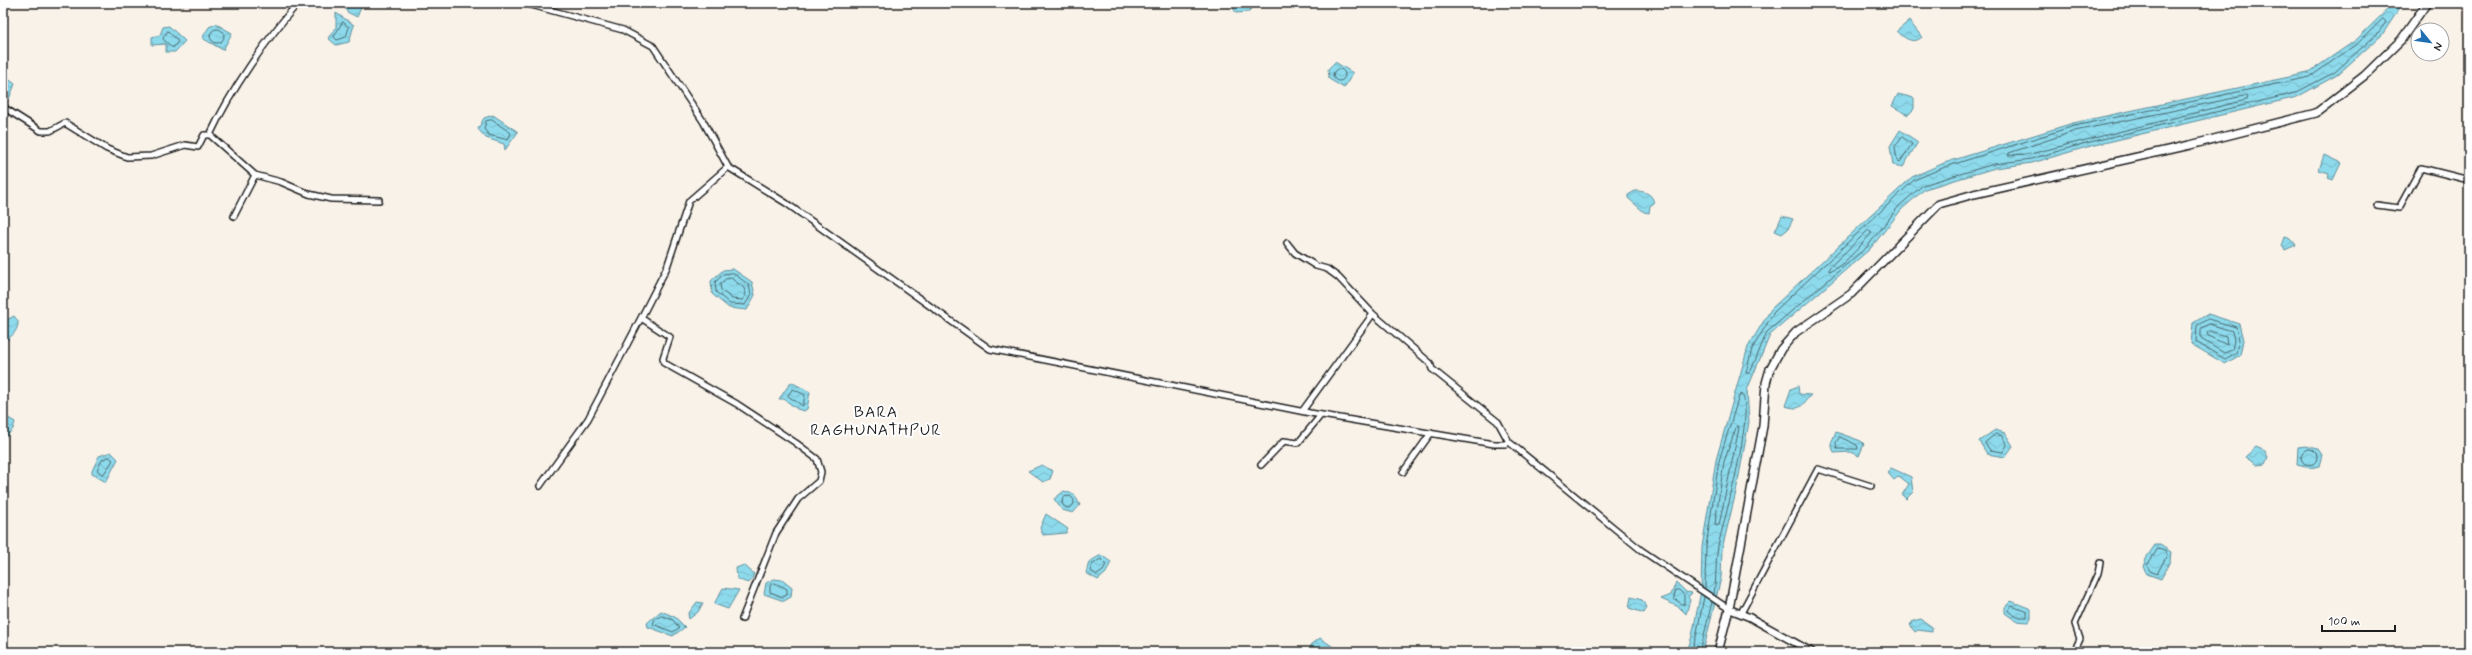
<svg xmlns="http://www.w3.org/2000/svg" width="2472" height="655" viewBox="0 0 2472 655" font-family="Mynerve,sans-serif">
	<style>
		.water { fill: url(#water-waves); stroke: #608e99 }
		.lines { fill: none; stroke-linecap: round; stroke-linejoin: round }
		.shore { stroke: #49686f; stroke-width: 1 }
		.minor-casing { stroke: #1c1c1c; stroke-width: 8 }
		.tertiary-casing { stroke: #1c1c1c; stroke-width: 9 }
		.secondary-casing { stroke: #1c1c1c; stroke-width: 10 }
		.minor { stroke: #fff; stroke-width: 5 }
		.tertiary { stroke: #fff; stroke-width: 6 }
		.secondary { stroke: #fff; stroke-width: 7 }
		.labels { text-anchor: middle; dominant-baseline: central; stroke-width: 4; stroke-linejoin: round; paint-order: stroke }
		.quarter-label { font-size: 16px; letter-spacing: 1px; fill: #1c1c1c; stroke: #fff }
	</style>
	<defs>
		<pattern id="water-waves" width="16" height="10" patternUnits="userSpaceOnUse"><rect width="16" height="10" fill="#8ddaec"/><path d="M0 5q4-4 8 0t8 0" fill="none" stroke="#79baca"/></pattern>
	</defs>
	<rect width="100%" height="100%" fill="#f9f2e9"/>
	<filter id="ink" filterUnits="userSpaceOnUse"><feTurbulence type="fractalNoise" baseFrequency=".025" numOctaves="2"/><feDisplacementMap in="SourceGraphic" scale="8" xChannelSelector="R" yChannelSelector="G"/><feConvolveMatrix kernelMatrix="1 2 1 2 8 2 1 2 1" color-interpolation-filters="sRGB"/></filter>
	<g filter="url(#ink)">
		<path class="water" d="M 343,3 L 363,3 L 357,17 L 347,12 Z
			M 1231,3 L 1248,3 L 1252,7 L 1249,12 L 1236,13 Z
			M 2394,3 L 2403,3 L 2382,35 L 2337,75 L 2297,97 L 2087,147 L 2032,163 L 1995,168 L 1925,189 L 1902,209 L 1870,249 L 1770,335 L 1747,390 L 1749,422 L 1736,492 L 1722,549 L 1721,578 L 1703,652 L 1687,652 L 1692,636 L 1701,591 L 1702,547 L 1716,460 L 1748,347 L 1771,309 L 1912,177 L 1944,163 L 2073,123 L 2308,73 L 2356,40 Z
			M 336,13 L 354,25 L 349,42 L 336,45 L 328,38 L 336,28 Z
			M 1909,21 L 1922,37 C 1913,45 1904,38 1897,31 Z
			M 216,24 L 232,33 L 223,50 L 202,38 L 209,27 Z
			M 169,26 L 185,41 L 175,52 L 166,52 L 166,44 L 152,45 L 152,37 L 160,35 L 163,27 Z
			M 1335,62 L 1353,73 L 1344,88 L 1329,79 L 1328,69 Z
			M 7,78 L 15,84 L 9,99 L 3,92 L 3,80 Z
			M 1898,94 L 1914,98 L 1914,109 L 1908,115 L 1892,106 Z
			M 493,115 L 518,132 L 505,150 L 504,144 L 486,138 L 478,129 L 484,118 Z
			M 1900,130 L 1918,142 L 1903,167 L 1893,165 L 1890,146 Z
			M 2324,155 L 2341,163 L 2333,180 L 2328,178 L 2329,173 L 2319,170 Z
			M 1635,191 C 1644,191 1652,193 1654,203 L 1650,206 L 1649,213 L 1644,212 L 1628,198 L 1628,195 Z
			M 1782,216 L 1793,219 L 1788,229 L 1782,234 L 1775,231 Z
			M 2285,237 L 2291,239 L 2296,245 L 2285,250 L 2282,246 Z
			M 733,269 L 752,282 L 755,295 L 747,310 L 729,308 L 712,294 L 711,281 L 723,270 Z
			M 2208,314 L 2239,324 L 2243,340 L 2240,355 L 2225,364 L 2191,344 L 2193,323 Z
			M 14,316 L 18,321 C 19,330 11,338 3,342 L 3,322 Z
			M 791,382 L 810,392 L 807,409 L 804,411 L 797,409 L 784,399 L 779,399 Z
			M 1798,386 L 1799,394 L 1811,395 C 1800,406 1803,411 1785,406 L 1791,389 Z
			M 3,415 L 15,422 L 13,429 L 5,438 Z
			M 1995,430 L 2005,433 L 2013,446 L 2005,457 L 1987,454 L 1979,441 Z
			M 1836,432 L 1861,441 L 1864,444 L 1859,456 L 1850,452 L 1834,453 L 1831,443 Z
			M 2306,446 L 2318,449 L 2322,455 L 2319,466 L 2310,468 L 2297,465 L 2298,447 Z
			M 2256,447 L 2265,451 L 2268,457 L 2265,464 L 2257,465 L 2245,457 Z
			M 111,452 L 118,459 L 106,482 L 92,474 L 92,471 L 99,456 Z
			M 1042,465 L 1053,471 L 1050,479 L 1043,482 L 1028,471 Z
			M 1891,468 L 1911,477 L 1913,492 L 1906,499 L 1902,495 L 1909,484 L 1899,476 L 1894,480 L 1887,472 Z
			M 1064,491 L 1074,494 L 1080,505 L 1073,513 L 1062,510 L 1054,499 Z
			M 1046,514 L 1068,529 L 1066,533 L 1043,535 L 1040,528 Z
			M 2155,545 L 2160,545 L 2171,552 L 2170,561 L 2161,579 L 2147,574 L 2143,567 L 2146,558 Z
			M 1101,555 L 1111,562 L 1106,573 L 1098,580 L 1086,573 L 1089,562 Z
			M 744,565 L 754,574 L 751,581 L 748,583 L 737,579 L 736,568 Z
			M 774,579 L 782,580 L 792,588 L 791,597 L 784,601 L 764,594 L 766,583 Z
			M 1676,582 L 1686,592 L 1692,593 L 1688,597 L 1690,600 L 1686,614 L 1679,607 L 1661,599 L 1671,595 Z
			M 723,588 L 739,590 L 728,609 L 714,604 Z
			M 1631,597 L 1642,600 L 1647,607 L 1644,613 L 1629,608 Z
			M 2011,601 L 2031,609 L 2031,618 L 2028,622 L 2016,621 L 2005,613 L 2005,607 Z
			M 697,602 L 703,603 L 698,612 L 689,619 L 688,614 Z
			M 661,611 L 675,617 L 685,627 L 673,636 L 648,627 L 647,623 Z
			M 1921,619 L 1932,627 L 1932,632 L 1918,630 L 1915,632 L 1910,625 L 1913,621 Z
			M 1320,638 L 1332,646 L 1334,652 L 1311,652 L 1311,645 Z"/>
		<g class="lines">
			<path class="shore" d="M 2383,19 L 2386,22 L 2378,33 L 2335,72 L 2295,93 L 2086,143 L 2031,159 L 1994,164 L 1923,185 L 1899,206 L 1867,247 L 1767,332 L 1750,373 L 1746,373 L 1752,349 L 1774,312 L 1914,180 L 1945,167 L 2074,126 L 2310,77 L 2358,43 Z
				M 343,22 L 349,27 L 346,37 L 337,40 L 334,37 Z
				M210 36a7 7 0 1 1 14 0a7 7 0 1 1-14 0Z
				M 168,31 L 178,41 L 173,48 L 163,39 Z
				M1333 75a6 6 0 1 1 12 0a6 6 0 1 1-12 0Z
				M 2245,96 L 2247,97 L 2246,100 L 2030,154 L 2008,155 L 2009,153 L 2075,131 Z
				M 492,120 L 511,133 L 508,140 L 489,135 L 484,129 L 486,121 Z
				M 1902,137 L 1912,144 L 1900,162 L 1897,160 L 1895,147 Z
				M 1869,230 L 1872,232 C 1865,241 1839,271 1829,271 L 1829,268 Z
				M 733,273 L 749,285 L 751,295 L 745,305 L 730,304 L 716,292 L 715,282 L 724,274 Z
				M 726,279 L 731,278 L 744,288 L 746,294 L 743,300 L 732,299 L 721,290 L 720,284 Z
				M 2208,319 L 2236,327 L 2239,340 L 2236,353 L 2225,359 L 2196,342 L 2197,326 Z
				M 2209,324 L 2232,331 L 2234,340 L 2232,350 L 2224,353 L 2201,339 L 2201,329 Z
				M 2210,331 L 2226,336 L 2227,345 L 2208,336 L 2207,332 Z
				M 793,389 L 805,395 L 803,406 L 788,396 Z
				M 1737,426 L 1739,428 L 1719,525 L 1716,526 L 1715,524 L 1724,462 Z
				M 1996,434 L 2002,436 L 2007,445 L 2003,452 L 1990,450 L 1985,443 Z
				M 1840,437 L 1857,445 L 1858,449 L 1837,449 L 1836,443 Z
				M2301 457a8 8 0 1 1 16 0a8 8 0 1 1-16 0Z
				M 109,457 L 113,460 L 103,475 L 97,470 L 102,460 Z
				M1062 502a6 6 0 1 1 12 0a6 6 0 1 1-12 0Z
				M 2158,549 L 2165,551 L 2167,555 L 2157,574 L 2150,571 L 2147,566 Z
				M 1101,559 L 1106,564 L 1103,571 L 1097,575 L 1091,571 L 1092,565 Z
				M 775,583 L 787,589 L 787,595 L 783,597 L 770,592 L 770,586 Z
				M 1705,589 L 1706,547 L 1719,461 L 1739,396 L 1742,394 C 1755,414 1724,520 1718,546 C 1715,562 1717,578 1714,594
				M 1676,590 L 1679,590 L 1684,595 L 1684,605 L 1674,599 Z
				M 2012,606 L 2027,612 L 2027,617 L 2017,617 L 2008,611 Z
				M 662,616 L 673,620 L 679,628 L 673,632 L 653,624 L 655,619 Z
				M 1691,652 L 1696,637 L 1704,597
				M 1700,652 L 1712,602"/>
			<defs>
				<path id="minor" d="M 524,3 L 623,30 L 653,46 L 703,121 L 728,167 L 786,203 L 990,349 L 1310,413 L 1494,444 L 1505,444 L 1509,442
					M 3,107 L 41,131 L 50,131 L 65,123 L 107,149 L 127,157 L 151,156 L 185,145 L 198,147 L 204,135 L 210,135 L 255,175 L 281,182 L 309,194 L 331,199 L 379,200
					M 210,135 C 231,90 265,41 298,3
					M 2377,205 L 2399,208 L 2421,168 L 2469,180
					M 234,216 L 255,175
					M 1287,243 L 1295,253 L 1303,258 L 1316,266 L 1327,269 L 1338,277 L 1373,314 L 1430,363 L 1432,369 L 1498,422 L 1509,442 L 1641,550 L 1729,609
					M 641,318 L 667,267 L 689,201 L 728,167
					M 1303,410 L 1373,314
					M 1261,465 L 1284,441 L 1298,443 L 1321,415
					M 1403,472 L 1431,433
					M 540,486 L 588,419 L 641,318 L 670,337 L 663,358 L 664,363 L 737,404 L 796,443 L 817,459 L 821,472 L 819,481 L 798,499 L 776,533 L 742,619
					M 1741,613 L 1818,469 L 1871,486
					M 2074,652 L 2080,639 L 2075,624 L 2098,573 L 2100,563"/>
				<path id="tertiary" d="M 1729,609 L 1749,617 L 1812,652"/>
				<path id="secondary" d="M 1718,652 L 1729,609 L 1763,426 L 1766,383 L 1770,369 L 1781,349 L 1796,332 L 1851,294 L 1939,204 L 1974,194 L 2190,145 L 2316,113 L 2364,76 L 2401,40 L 2427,3"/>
			</defs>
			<use href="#minor" class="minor-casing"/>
			<use href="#tertiary" class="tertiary-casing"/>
			<use href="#secondary" class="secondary-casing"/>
			<use href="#minor" class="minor"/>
			<use href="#tertiary" class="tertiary"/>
			<use href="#secondary" class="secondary"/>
		</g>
	</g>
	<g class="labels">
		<g class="quarter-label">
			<text x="876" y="412">BARA<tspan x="876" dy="18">RAGHUNATHPUR</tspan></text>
		</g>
	</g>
	<rect width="2472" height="655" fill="none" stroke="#fff" stroke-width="16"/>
	<rect x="8" y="8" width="2456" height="639" fill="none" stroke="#1c1c1c" stroke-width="1.5" filter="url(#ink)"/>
	<g transform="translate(2430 42) rotate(119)"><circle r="19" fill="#ffffff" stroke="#a4a4a4"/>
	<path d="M0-3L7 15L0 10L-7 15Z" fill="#1f6fb2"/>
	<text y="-6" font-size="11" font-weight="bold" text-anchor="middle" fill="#1c1c1c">N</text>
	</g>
	<path d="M2322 625v6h73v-6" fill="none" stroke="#1c1c1c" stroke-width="2"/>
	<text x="2328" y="625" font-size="12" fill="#1c1c1c" stroke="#ffffff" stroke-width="3" paint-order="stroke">100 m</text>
</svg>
